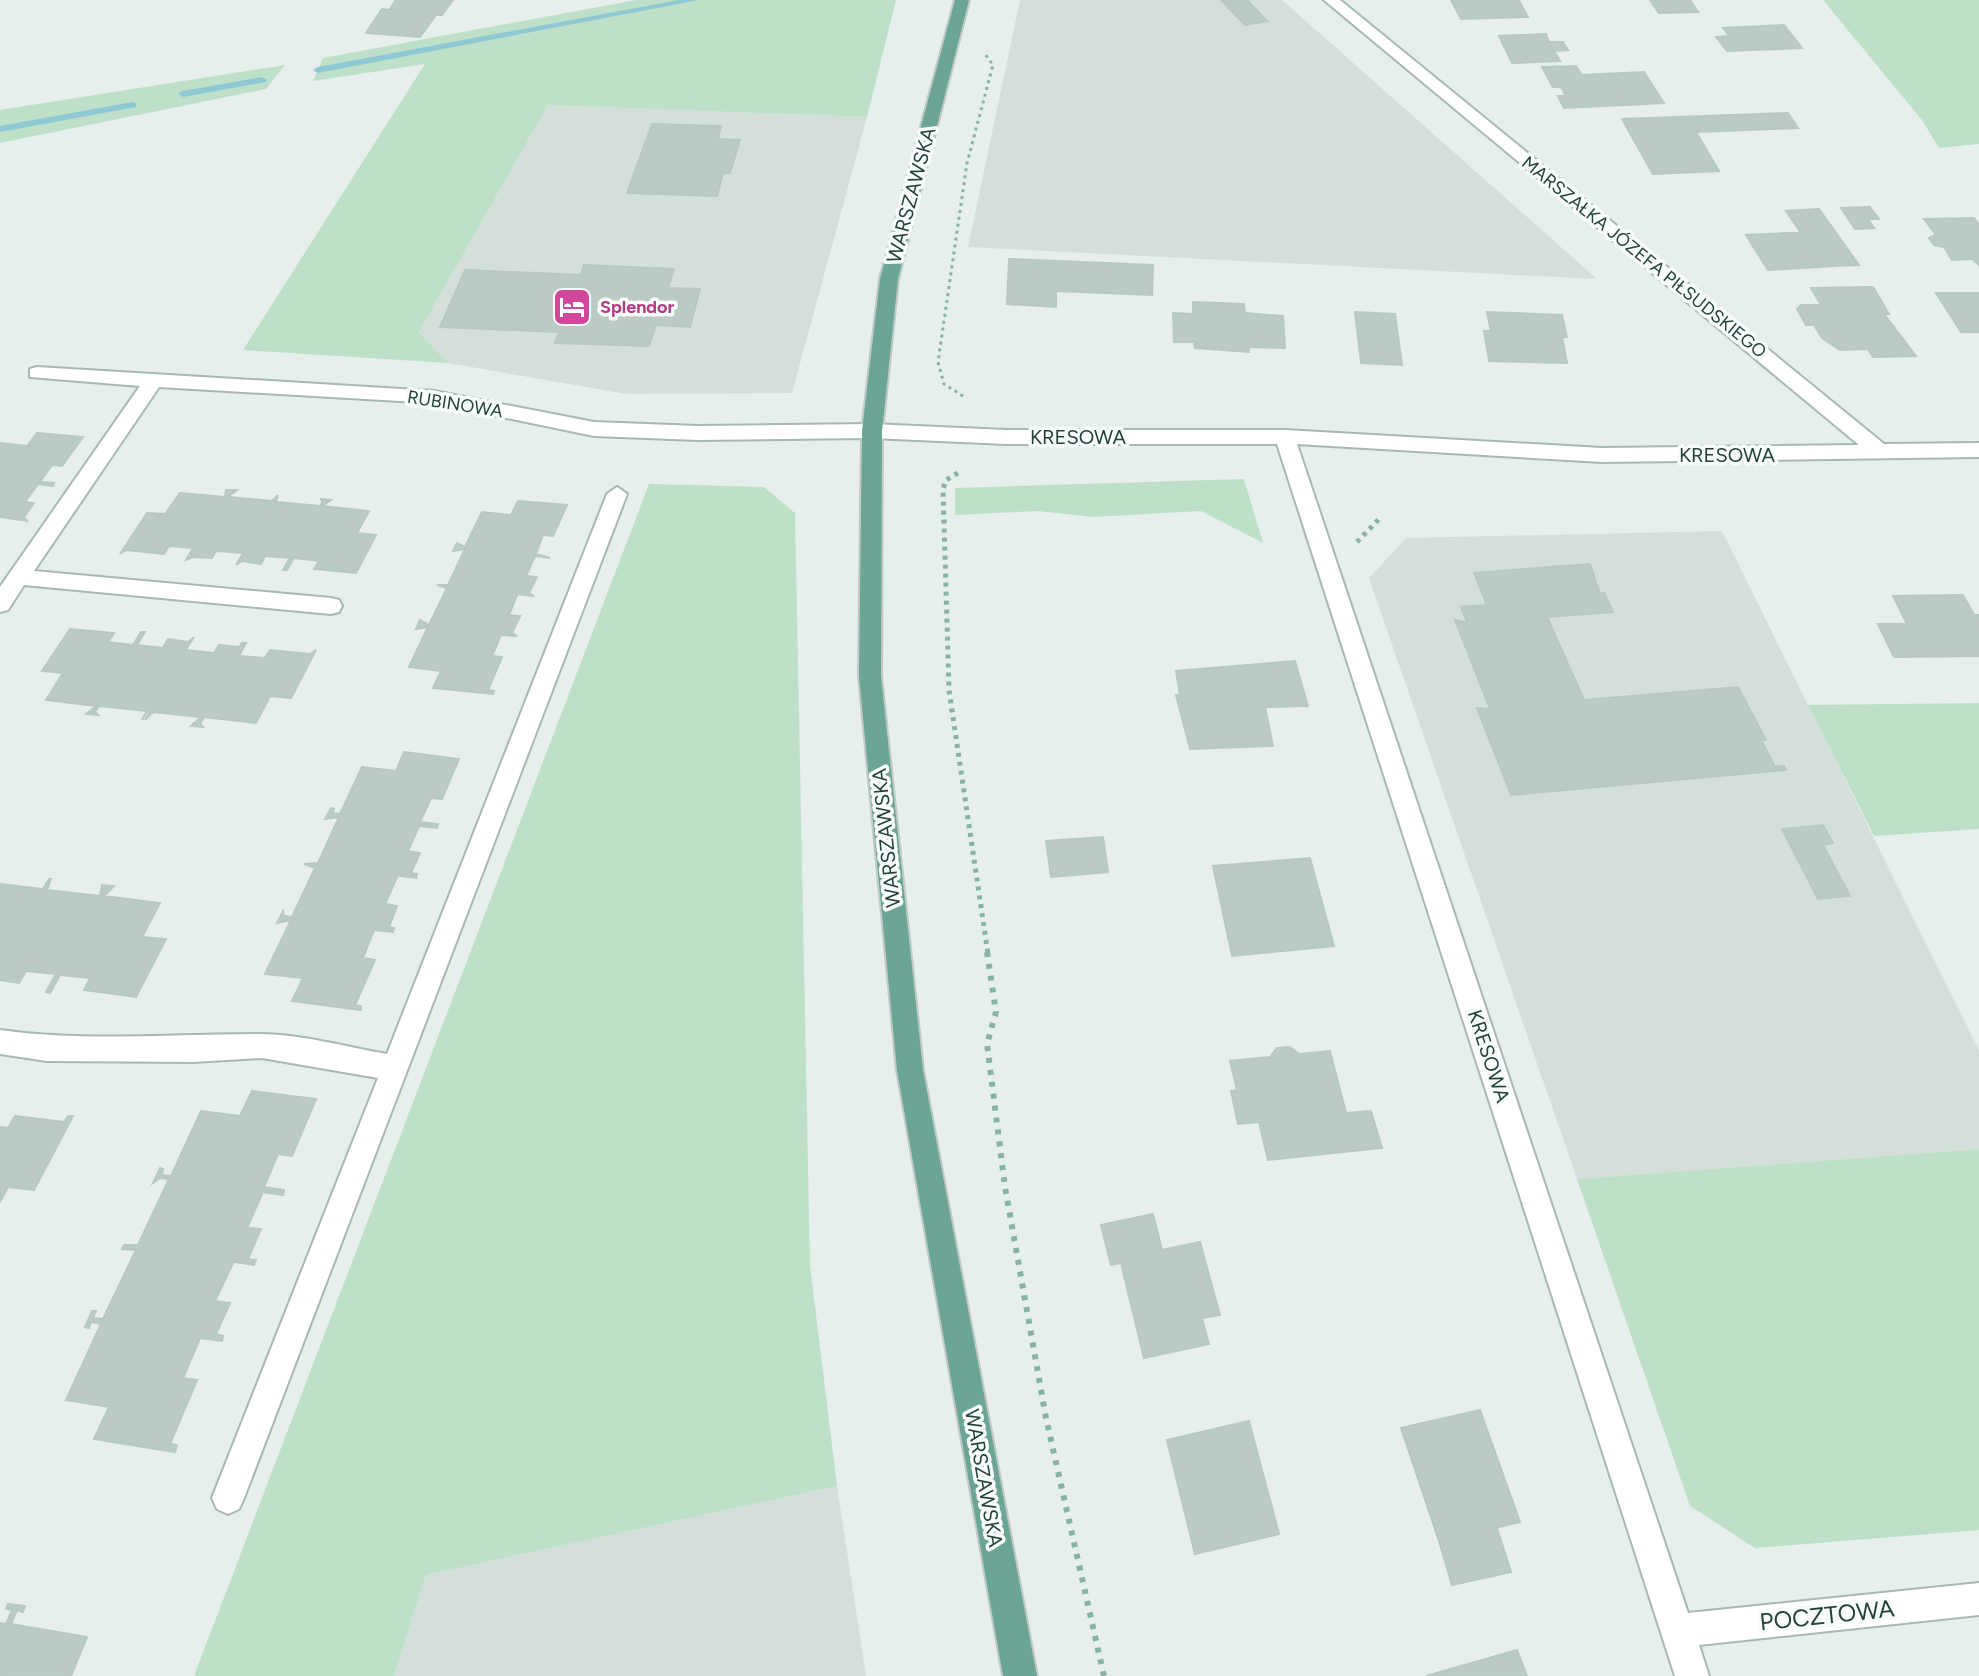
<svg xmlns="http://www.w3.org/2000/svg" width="1979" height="1676" viewBox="0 0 1979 1676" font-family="Figtree,sans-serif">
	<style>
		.built { fill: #d4dfda }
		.green { fill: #bfe0c8 }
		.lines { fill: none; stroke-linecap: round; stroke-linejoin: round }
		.stream { fill: #8ec9d4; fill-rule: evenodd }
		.building { fill: #bbcac4; stroke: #b8c9c2; stroke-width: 2 }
		.minor-casing { stroke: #a8b8b2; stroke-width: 4 }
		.major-casing { stroke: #c2cac8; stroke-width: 4 }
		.path-far2 { stroke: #86b3a5; stroke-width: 3; stroke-dasharray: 3 4; stroke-linecap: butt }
		.path-far1 { stroke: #86b3a5; stroke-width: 5; stroke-dasharray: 4 5; stroke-linecap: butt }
		.path { stroke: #86b3a5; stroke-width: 6; stroke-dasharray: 5 7; stroke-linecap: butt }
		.minor { fill: #fff; fill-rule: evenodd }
		.major { fill: #6aa596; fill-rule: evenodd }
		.labels { text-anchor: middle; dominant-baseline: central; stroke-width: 7; stroke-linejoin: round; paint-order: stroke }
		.far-street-label { font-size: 18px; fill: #24423a; stroke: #f7fbf9 }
		.far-hotel-label { font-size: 18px; font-weight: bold; fill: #b23c85; stroke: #f7fbf9; text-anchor: start }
		.street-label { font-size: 20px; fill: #24423a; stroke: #f7fbf9 }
		.near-street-label { font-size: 24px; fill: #24423a; stroke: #f7fbf9 }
	</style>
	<rect width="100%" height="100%" fill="#e6efeb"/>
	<path class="built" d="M 1020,0 L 1282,0 L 1597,279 L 968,247 Z
		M 548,105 L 867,117 L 792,393 L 627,394 L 448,363 L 419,332 Z
		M 1722,531 L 1979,1051 L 1979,1149 L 1577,1179 L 1369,578 L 1406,538 Z
		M 837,1486 L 866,1676 L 394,1676 L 426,1575 Z"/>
	<path class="green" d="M 636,0 L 896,0 L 867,117 L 548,105 L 419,332 L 448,363 L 243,350 L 425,64 L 313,81 L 323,58 Z
		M 1823,0 L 1979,0 L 1979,144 L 1939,148 L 1922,120 Z
		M 285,65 L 266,89 L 0,143 L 0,110 Z
		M 1244,479 L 1263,543 L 1201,511 L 1094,517 L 1037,511 L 955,515 L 955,488 Z
		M 649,484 L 764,487 L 795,513 L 810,1265 L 837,1486 L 426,1575 L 394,1676 L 194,1676 Z
		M 1979,703 L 1979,829 L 1874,836 L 1808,705 Z
		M 1979,1149 L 1979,1530 L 1755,1548 L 1690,1506 L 1577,1179 Z"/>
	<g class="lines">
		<path class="stream" d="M 679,0 L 699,0 L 318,73 L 313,70 L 318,67 Z
			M 262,77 L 267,80 L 266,82 L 183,97 L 178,94 L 183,91 Z
			M 132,102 L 136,103 L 136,107 L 0,132 L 0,126 Z"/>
	</g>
	<path class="building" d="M 396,0 L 453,0 L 442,15 L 436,15 L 420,37 L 366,33 L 382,9 L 389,10 Z
		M 1221,0 L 1247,0 L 1267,21 L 1245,25 Z
		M 1451,0 L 1519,1 L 1528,17 L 1461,19 Z
		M 1650,0 L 1690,0 L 1698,12 L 1659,13 Z
		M 1784,25 L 1802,48 L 1727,51 L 1716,37 L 1729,36 L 1723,28 Z
		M 1546,34 L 1549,42 L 1563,42 L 1568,50 L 1554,51 L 1560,61 L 1512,63 L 1499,36 Z
		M 1576,66 L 1582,75 L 1644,72 L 1664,103 L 1564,108 L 1558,96 L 1566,96 L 1561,87 L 1553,87 L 1542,67 Z
		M 1788,113 L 1798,128 L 1696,132 L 1719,171 L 1653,174 L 1622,119 Z
		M 652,124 L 721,126 L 718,139 L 740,140 L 730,173 L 723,173 L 717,196 L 627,193 Z
		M 1870,207 L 1879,219 L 1868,219 L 1874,228 L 1855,229 L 1841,208 Z
		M 1819,209 L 1859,265 L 1834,266 L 1810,232 L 1801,233 L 1786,211 Z
		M 1974,218 L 1979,225 L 1979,265 L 1972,259 L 1952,260 L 1944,247 L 1934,245 L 1929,238 L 1936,235 L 1924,219 Z
		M 1810,232 L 1834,266 L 1768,270 L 1746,235 Z
		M 1009,259 L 1153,265 L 1152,295 L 1056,291 L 1056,307 L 1007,304 Z
		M 584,265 L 674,269 L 668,288 L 700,289 L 690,327 L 656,325 L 649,346 L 555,343 L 559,332 L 440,327 L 465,270 L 581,275 Z
		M 1873,287 L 1889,314 L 1884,314 L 1916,356 L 1873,357 L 1868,349 L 1840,350 L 1822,338 L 1814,325 L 1806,325 L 1797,309 L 1801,305 L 1821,305 L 1811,288 Z
		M 1936,293 L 1979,293 L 1979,332 L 1961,332 Z
		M 1193,302 L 1244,304 L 1245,313 L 1283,316 L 1285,348 L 1249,347 L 1249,352 L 1195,348 L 1194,342 L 1174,342 L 1173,313 L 1193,314 Z
		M 1355,312 L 1395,314 L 1402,365 L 1361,363 Z
		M 1487,312 L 1562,315 L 1567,337 L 1562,337 L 1567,363 L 1489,361 L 1484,331 L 1491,331 Z
		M 37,433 L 83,437 L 62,466 L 52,465 L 40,482 L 54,483 L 53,486 L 38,484 L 25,502 L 34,503 L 24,517 L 27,521 L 0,517 L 0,443 L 27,446 Z
		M 226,490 L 237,490 L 228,497 L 272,501 L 278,495 L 243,553 L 216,551 L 212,558 L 193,557 L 186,560 L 193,548 L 169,546 L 164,554 L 126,550 L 120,554 L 147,513 L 165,514 L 180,493 L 225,497 Z
		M 278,495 L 276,502 L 320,506 L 323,501 L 320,499 L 331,500 L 322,506 L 369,511 L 357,533 L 376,535 L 356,573 L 314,569 L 319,561 L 294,558 L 287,570 L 283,570 L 290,558 L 265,556 L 261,564 L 242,561 L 236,565 Z
		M 518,501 L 567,505 L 553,536 L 543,535 L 536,554 L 550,558 L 535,556 L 526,576 L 537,577 L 529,593 L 534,596 L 437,585 L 448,585 L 465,549 L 453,551 L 457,543 L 465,547 L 482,512 L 511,515 Z
		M 1590,564 L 1600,594 L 1604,593 L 1613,612 L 1547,617 L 1584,700 L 1738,687 L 1766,740 L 1761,740 L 1775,767 L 1784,766 L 1786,770 L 1511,795 L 1477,708 L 1490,709 L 1455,620 L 1467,623 L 1461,607 L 1487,605 L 1474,573 Z
		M 437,585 L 518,593 L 509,615 L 520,616 L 512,633 L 517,636 L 501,635 L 492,656 L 502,657 L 488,690 L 494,691 L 493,694 L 433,688 L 441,671 L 409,667 L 428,627 L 416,629 L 420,620 L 429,625 L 447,588 Z
		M 1963,595 L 1974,615 L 1979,615 L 1979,656 L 1894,657 L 1878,624 L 1907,624 L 1893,596 Z
		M 70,629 L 114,633 L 108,642 L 133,645 L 141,632 L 145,632 L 137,645 L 163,648 L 168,639 L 188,642 L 194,637 L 142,720 L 147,711 L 99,706 L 95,712 L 98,715 L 86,714 L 96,706 L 46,700 L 63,673 L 42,671 Z
		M 242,643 L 246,643 L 239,656 L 265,658 L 270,650 L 310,654 L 316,650 L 291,698 L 270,696 L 256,723 L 204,717 L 200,724 L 203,727 L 191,726 L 201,717 L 153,712 L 145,720 L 186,650 L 214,653 L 219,645 L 239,647 Z
		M 1295,661 L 1308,706 L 1265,707 L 1273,746 L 1190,749 L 1176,695 L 1180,695 L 1176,671 Z
		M 404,752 L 459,759 L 442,799 L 431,798 L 420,822 L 438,824 L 437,828 L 419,826 L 408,851 L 420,853 L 411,873 L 417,874 L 416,878 L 304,864 L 318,863 L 339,817 L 325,819 L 331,808 L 334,809 L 332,813 L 340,814 L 362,767 L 396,771 Z
		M 1823,825 L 1833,843 L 1823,845 L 1850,896 L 1818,899 L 1782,829 Z
		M 1103,837 L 1108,872 L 1051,877 L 1046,841 Z
		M 1310,858 L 1334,946 L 1232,956 L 1213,866 Z
		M 304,864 L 398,875 L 385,904 L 397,906 L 389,927 L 394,928 L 393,932 L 374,930 L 363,958 L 375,960 L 355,1005 L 361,1006 L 361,1010 L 292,1001 L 303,978 L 265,974 L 291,920 L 277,923 L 283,911 L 284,916 L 292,917 L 315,868 Z
		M 49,879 L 51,879 L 0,965 L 0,884 L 43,889 Z
		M 51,879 L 47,890 L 100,896 L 102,885 L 114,886 L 104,896 L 160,903 L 142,937 L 166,939 L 136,997 L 84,990 L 90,978 L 60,975 L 50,993 L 46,992 L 56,974 L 26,971 L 19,983 L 0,980 L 0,965 Z
		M 1290,1047 L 1299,1054 L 1330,1051 L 1346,1113 L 1371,1111 L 1382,1148 L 1268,1160 L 1259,1122 L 1238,1124 L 1231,1091 L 1237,1090 L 1230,1061 L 1270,1057 L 1277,1048 Z
		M 252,1091 L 316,1099 L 292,1156 L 278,1154 L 264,1187 L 284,1190 L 283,1195 L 263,1192 L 247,1228 L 261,1229 L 248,1259 L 256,1260 L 254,1265 L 124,1245 L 138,1245 L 169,1179 L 160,1178 L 153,1183 L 160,1168 L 163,1169 L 162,1175 L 171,1176 L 201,1111 L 240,1116 Z
		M 15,1116 L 64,1122 L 68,1116 L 73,1116 L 34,1190 L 8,1187 L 0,1202 L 0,1127 L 8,1128 Z
		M 1153,1214 L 1162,1250 L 1200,1242 L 1220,1315 L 1202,1318 L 1209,1344 L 1144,1358 L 1121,1263 L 1111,1265 L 1101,1225 Z
		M 124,1245 L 234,1261 L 215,1301 L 230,1303 L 216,1334 L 223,1336 L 222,1341 L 200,1338 L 183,1378 L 197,1380 L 170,1444 L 177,1445 L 175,1452 L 94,1439 L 109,1407 L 66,1400 L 101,1324 L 91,1322 L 89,1328 L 85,1327 L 92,1311 L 96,1311 L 93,1318 L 103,1319 L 136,1250 L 122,1249 Z
		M 1480,1410 L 1520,1522 L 1439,1541 L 1401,1428 Z
		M 1249,1421 L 1279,1534 L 1195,1554 L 1167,1440 Z
		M 1497,1528 L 1511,1572 L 1452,1585 L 1439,1541 Z
		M 8,1604 L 25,1606 L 23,1612 L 17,1610 L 11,1624 L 87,1637 L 71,1676 L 0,1676 L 0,1623 L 6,1624 L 12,1610 L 6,1609 Z
		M 1517,1650 L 1527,1676 L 1426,1676 Z"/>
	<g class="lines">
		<defs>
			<path id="minor" d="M 1324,0 L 1340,0 L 1884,444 L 1979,443 L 1979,457 L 1602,462 L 1297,444 L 1688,1613 L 1979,1583 L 1979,1615 L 1699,1645 L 1709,1676 L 1675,1676 L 1277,444 L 1006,444 L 872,438 L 698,440 L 594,436 L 434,403 L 159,387 L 34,571 L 331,598 L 339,600 L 342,606 L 339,612 L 331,614 L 24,585 L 8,610 L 0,612 L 0,587 L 140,386 L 30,377 L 30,369 L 37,367 L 434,391 L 594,422 L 698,426 L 872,424 L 1006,430 L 1285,430 L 1602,448 L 1859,445 Z
				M 617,487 L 627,494 L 244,1498 L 239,1509 L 228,1514 L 217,1509 L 212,1498 L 378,1078 L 262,1058 L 193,1062 L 47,1061 L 0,1054 L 0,1030 C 86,1042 172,1034 259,1034 C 301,1034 346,1047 387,1054 L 607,494 Z"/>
			<path id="major" d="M 955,0 L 969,0 L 898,279 L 882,431 L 881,676 L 923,1070 L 1037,1676 L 1003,1676 L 897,1070 L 859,676 L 862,431 L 880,279 Z"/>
		</defs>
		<use href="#minor" class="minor-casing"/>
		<use href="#major" class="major-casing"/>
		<path class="path-far2" d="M 963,396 L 944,384 L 938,362 L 967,163 L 993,65 L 985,54"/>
		<path class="path-far1" d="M 958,473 L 946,480 L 943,489 L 949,690 L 988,954
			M 1357,542 L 1380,518"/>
		<path class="path" d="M 987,952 L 996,1012 L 987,1044 L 1005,1187 L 1046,1418 L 1104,1676"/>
		<use href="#minor" class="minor"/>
		<use href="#major" class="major"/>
	</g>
	<defs>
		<symbol id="hotel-square" viewBox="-11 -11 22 22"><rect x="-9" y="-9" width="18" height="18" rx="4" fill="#d1479c" stroke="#f7fbf9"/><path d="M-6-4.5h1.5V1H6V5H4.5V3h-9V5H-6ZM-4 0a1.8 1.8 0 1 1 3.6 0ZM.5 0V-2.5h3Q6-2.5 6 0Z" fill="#fff"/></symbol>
	</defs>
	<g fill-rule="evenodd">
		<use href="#hotel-square" x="550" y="285" width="44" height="44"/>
	</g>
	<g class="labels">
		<g class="far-street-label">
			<text transform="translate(1644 257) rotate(39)">MARSZAŁKA JÓZEFA PIŁSUDSKIEGO</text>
			<text transform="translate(455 404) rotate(9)">RUBINOWA</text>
		</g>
		<g class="far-hotel-label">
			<text x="600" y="307">Splendor</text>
		</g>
		<g class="street-label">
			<text transform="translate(911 195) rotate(-75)">WARSZAWSKA</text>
			<text x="1078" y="437">KRESOWA</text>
			<text x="1727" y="455">KRESOWA</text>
			<text transform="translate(886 838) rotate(-96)">WARSZAWSKA</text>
			<text transform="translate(1489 1056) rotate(72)">KRESOWA</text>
			<text transform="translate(984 1478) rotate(80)">WARSZAWSKA</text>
		</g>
		<g class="near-street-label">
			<text transform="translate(1827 1615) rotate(-6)">POCZTOWA</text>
		</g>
	</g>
</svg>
